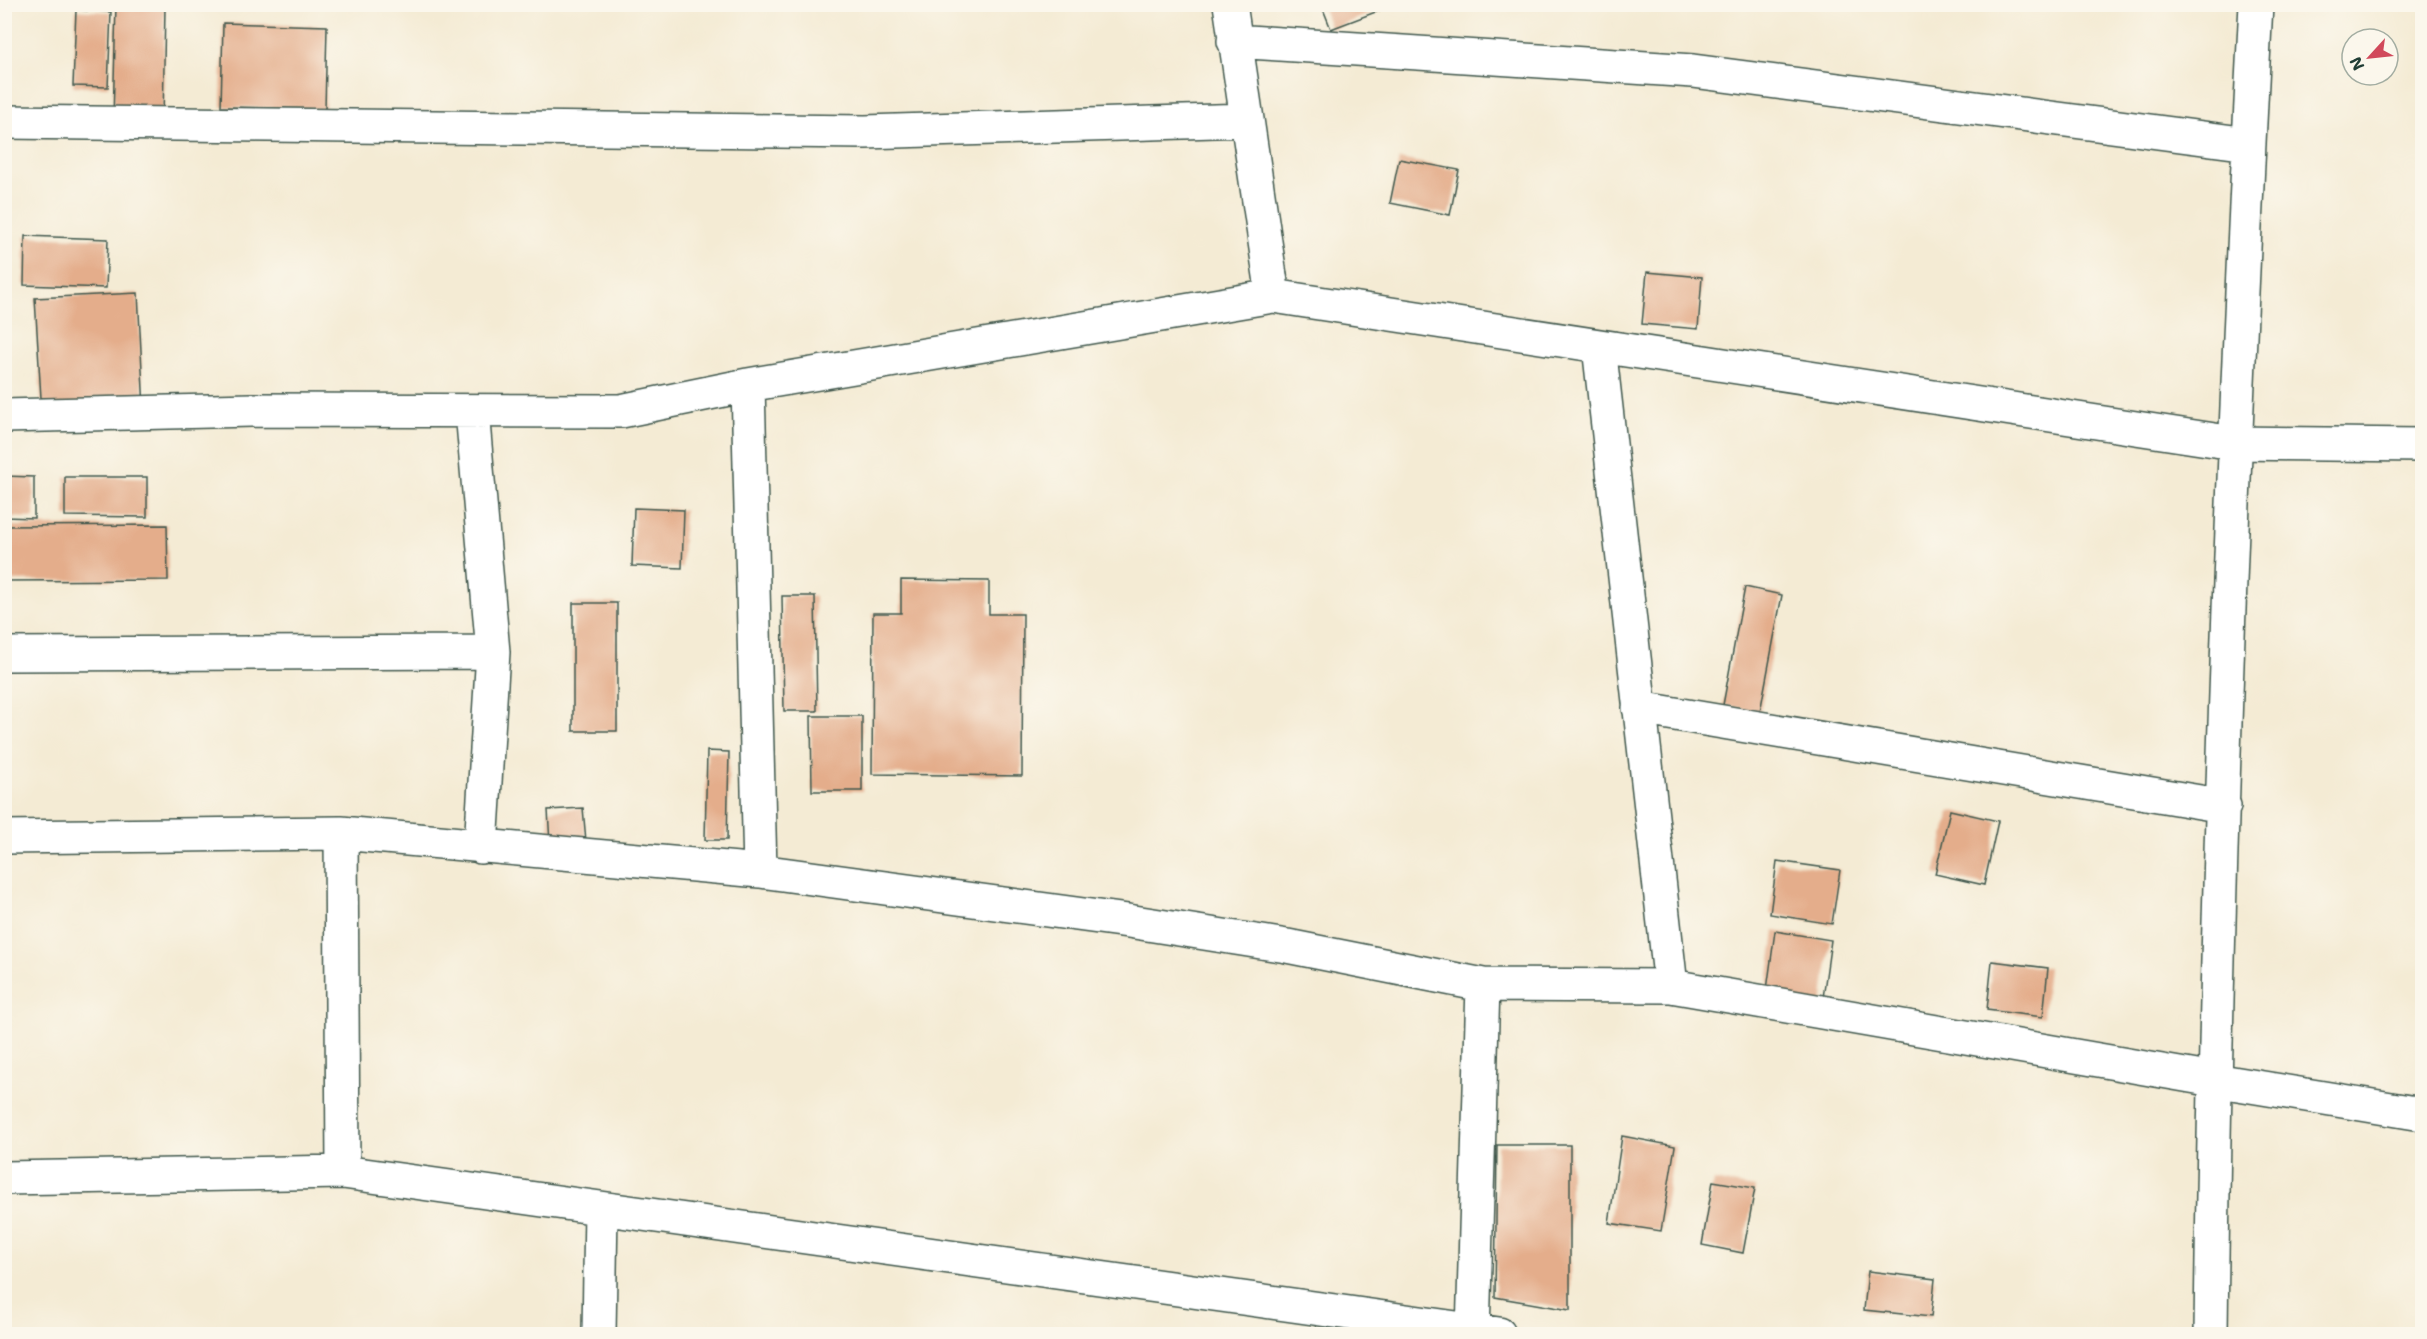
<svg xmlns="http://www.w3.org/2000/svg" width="2427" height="1339" viewBox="0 0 2427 1339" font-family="'Shantell Sans',sans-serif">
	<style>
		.building { fill: #e4ad8b }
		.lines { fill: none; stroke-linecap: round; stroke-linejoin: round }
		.minor-casing { stroke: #3f574c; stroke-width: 36 }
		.minor { stroke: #fff; stroke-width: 33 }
	</style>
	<rect width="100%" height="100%" fill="#fbf7ec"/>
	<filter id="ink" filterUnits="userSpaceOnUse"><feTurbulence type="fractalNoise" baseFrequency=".0167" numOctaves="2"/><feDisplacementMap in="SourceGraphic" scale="12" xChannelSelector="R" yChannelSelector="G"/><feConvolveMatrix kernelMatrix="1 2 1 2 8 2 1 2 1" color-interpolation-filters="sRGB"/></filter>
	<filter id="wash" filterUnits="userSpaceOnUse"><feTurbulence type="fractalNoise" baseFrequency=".008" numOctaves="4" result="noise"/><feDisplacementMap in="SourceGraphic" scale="24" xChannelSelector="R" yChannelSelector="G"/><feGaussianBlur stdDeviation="1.35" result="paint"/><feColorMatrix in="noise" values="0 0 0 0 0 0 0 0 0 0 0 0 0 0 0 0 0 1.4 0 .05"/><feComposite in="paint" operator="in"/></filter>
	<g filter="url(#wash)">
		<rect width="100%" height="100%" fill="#f4ebd4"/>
		<g id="blocks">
			<path class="building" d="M 1321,4 L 1394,4 L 1394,5 L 1331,29 Z
				M 116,5 L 165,6 L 163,121 L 113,120 Z
				M 76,10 L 111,12 L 108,87 L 73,86 Z
				M 223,23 L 327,26 L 325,109 L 221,107 Z
				M 4,68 L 7,68 L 6,100 L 4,100 Z
				M 1399,159 L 1459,170 L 1450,215 L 1390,203 Z
				M 25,236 L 108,239 L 106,288 L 24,285 Z
				M 4,269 L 6,269 L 7,298 L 4,298 Z
				M 1647,272 L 1702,277 L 1698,329 L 1642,324 Z
				M 138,293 L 144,409 L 42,415 L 35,298 Z
				M 4,476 L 34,477 L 34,518 L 4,517 Z
				M 65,477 L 147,477 L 147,517 L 65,516 Z
				M 634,508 L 684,510 L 682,568 L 632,566 Z
				M 167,525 L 168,580 L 4,581 L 4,526 Z
				M 901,580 L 989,581 L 989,614 L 1023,614 L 1022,776 L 872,774 L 873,613 L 901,613 Z
				M 1745,587 L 1782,595 L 1760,712 L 1723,705 Z
				M 782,596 L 815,596 L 817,711 L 784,711 Z
				M 573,603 L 617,603 L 617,731 L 573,731 Z
				M 811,716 L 862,716 L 862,791 L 812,791 Z
				M 707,751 L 729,752 L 727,840 L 705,840 Z
				M 583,808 L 586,841 L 550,843 L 548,810 Z
				M 1950,810 L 1998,821 L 1984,885 L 1935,874 Z
				M 1777,861 L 1840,870 L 1832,924 L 1770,914 Z
				M 1775,931 L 1831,940 L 1822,1005 L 1766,997 Z
				M 1992,961 L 2048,968 L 2043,1017 L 1987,1010 Z
				M 1622,1136 L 1675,1146 L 1661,1231 L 1609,1223 Z
				M 1497,1145 L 1570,1145 L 1570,1310 L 1495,1297 Z
				M 1713,1181 L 1755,1188 L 1743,1253 L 1702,1245 Z
				M 1868,1271 L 1935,1279 L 1931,1317 L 1864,1310 Z"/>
		</g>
	</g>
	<g filter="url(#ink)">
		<use href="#blocks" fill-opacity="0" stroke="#3f574c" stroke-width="1.5"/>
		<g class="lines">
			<defs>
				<path id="minor" d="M 1230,4 L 1273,296
					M 1234,41 L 1693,71 L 2249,144
					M 4,122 L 865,132 L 1247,120
					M 1599,346 L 1671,986
					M 748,385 L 760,871
					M 472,411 L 493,652 L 481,847
					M 4,416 L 252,410 L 621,411 L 748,385 L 1273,296 L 2234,443 L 2422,445
					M 4,654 L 493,652
					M 1639,708 L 2224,806
					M 341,833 L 343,1172
					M 4,837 L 341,833 L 760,871 L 1128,921 L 1287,946 L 1483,985 L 1671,986 L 2214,1080 L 2422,1114
					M 4,1178 L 343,1172 L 1499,1334
					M 599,1334 L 601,1209
					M 1473,1334 L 1483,985
					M 2211,1334 C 2216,891 2233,447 2256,4"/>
			</defs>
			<use href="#minor" class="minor-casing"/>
			<use href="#minor" class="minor"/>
		</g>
	</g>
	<rect width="2427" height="1339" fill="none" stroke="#fbf7ec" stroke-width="24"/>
	<g transform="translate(2370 57) rotate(243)"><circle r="28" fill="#fbf7ec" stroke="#a3ada2" stroke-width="1.5"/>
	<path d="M0-4.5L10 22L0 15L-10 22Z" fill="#d1495b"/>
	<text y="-9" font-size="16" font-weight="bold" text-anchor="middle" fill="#1f3d34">N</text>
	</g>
</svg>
